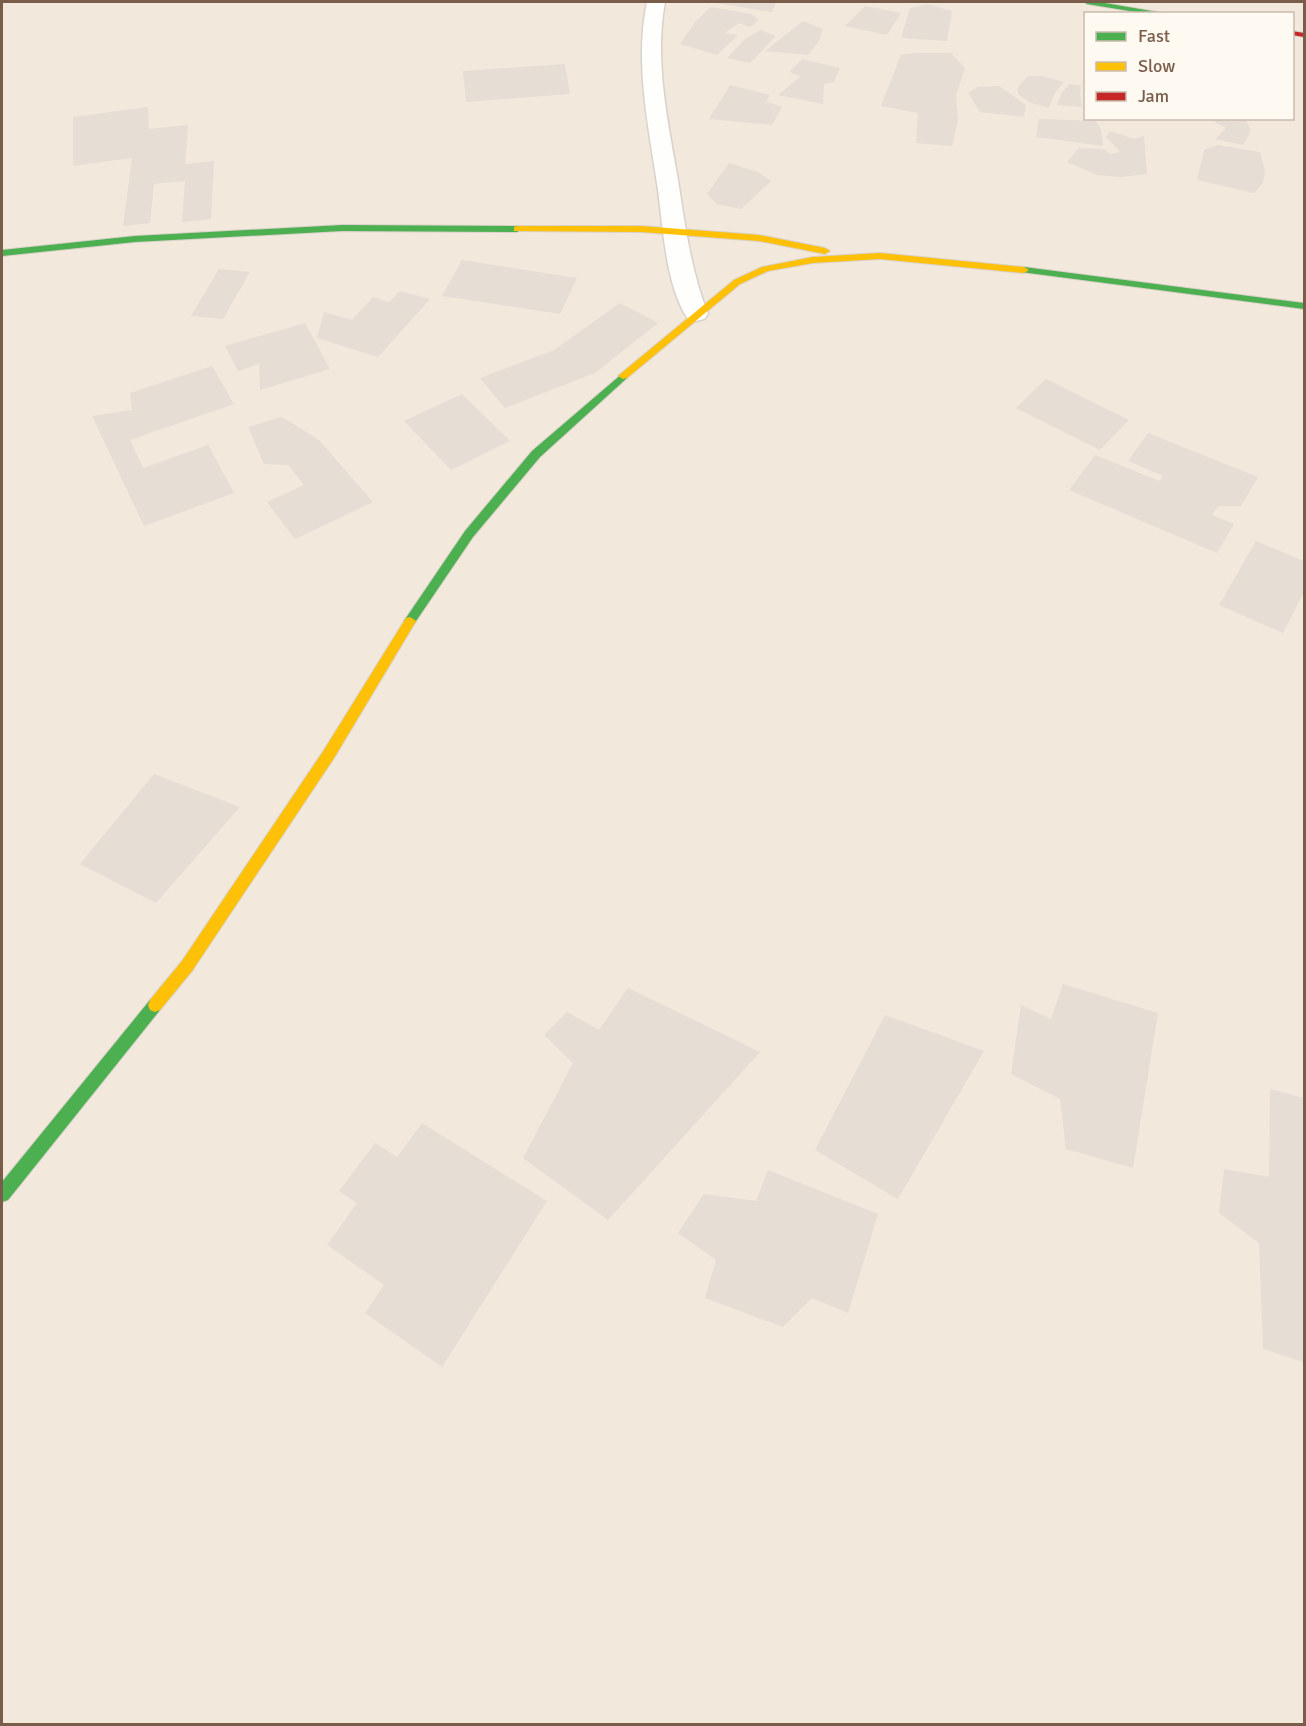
<svg xmlns="http://www.w3.org/2000/svg" width="1306" height="1726" viewBox="0 0 1306 1726" font-family="Signika,sans-serif">
	<style>
		.residential { fill: #f2e8db; fill-rule: evenodd }
		.building { fill: #e6ddd5 }
		.lines { fill: none; stroke-linecap: round; stroke-linejoin: round }
		.street-casing { stroke: #d9d2cc; stroke-width: 3 }
		.fast-casing { stroke: #d9d1c9; stroke-width: 2 }
		.slow-casing { stroke: #d9d1c9; stroke-width: 2 }
		.jam-casing { stroke: #d9d1c9; stroke-width: 2 }
		.street { fill: #fefefc; fill-rule: evenodd }
		.fast { fill: #4caf50; fill-rule: evenodd }
		.slow { fill: #ffc107; fill-rule: evenodd }
		.jam { fill: #c62828; fill-rule: evenodd }
	</style>
	<rect width="100%" height="100%" fill="#f9f5ee"/>
	<path class="residential" d="M 2,2 L 1304,2 L 1304,1724 L 2,1724 ZM 1086,14 L 1292,14 L 1292,118 L 1086,118 Z"/>
	<path class="building" d="M 710,2 L 776,2 L 772,12 Z
		M 927,4 L 952,11 L 947,41 L 901,38 L 910,8 Z
		M 865,6 L 901,13 L 887,35 L 845,26 Z
		M 711,7 L 751,14 L 759,20 L 750,27 L 739,23 L 725,33 L 738,35 L 717,55 L 680,44 L 696,21 Z
		M 803,21 L 823,29 L 819,41 L 808,55 L 765,51 Z
		M 761,30 L 776,36 L 750,63 L 727,58 L 746,38 Z
		M 914,53 L 951,53 L 965,68 L 956,95 L 958,120 L 952,146 L 916,143 L 918,113 L 881,106 L 901,55 Z
		M 802,59 L 840,68 L 834,82 L 824,84 L 823,104 L 778,95 L 801,76 L 789,72 Z
		M 565,64 L 570,94 L 466,102 L 463,71 Z
		M 1028,76 L 1041,76 L 1064,82 L 1054,94 L 1049,108 L 1029,102 L 1018,94 L 1018,87 Z
		M 1070,84 L 1081,86 L 1080,94 L 1082,107 L 1057,105 L 1062,92 Z
		M 730,85 L 770,95 L 766,102 L 782,107 L 772,125 L 709,119 Z
		M 999,86 L 1026,105 L 1024,117 L 980,112 L 968,93 L 978,87 Z
		M 148,107 L 149,129 L 188,125 L 185,164 L 214,161 L 211,219 L 182,222 L 185,181 L 154,184 L 150,223 L 123,226 L 132,158 L 73,166 L 73,117 Z
		M 1208,118 L 1245,119 L 1251,130 L 1243,145 L 1215,139 L 1226,128 Z
		M 1039,119 L 1096,121 L 1101,130 L 1103,146 L 1036,137 Z
		M 1110,131 L 1134,139 L 1144,136 L 1147,174 L 1120,177 L 1097,175 L 1067,162 L 1079,148 L 1103,149 L 1111,154 L 1120,152 L 1106,137 Z
		M 1218,145 L 1260,152 L 1265,171 L 1263,183 L 1254,193 L 1197,180 L 1204,150 Z
		M 729,163 L 758,172 L 771,181 L 741,209 L 717,204 L 707,194 Z
		M 462,260 L 577,278 L 560,314 L 442,296 Z
		M 219,269 L 250,272 L 223,319 L 191,316 Z
		M 400,291 L 430,299 L 378,357 L 317,338 L 324,312 L 352,320 L 373,297 L 389,302 Z
		M 620,303 L 658,323 L 595,373 L 505,408 L 480,378 L 554,350 Z
		M 305,323 L 330,369 L 260,390 L 259,364 L 238,371 L 225,346 Z
		M 212,366 L 234,404 L 130,440 L 143,468 L 208,445 L 234,493 L 144,526 L 92,416 L 132,410 L 130,393 Z
		M 1046,379 L 1129,420 L 1100,450 L 1016,408 Z
		M 462,394 L 510,441 L 451,470 L 404,421 Z
		M 282,417 L 319,440 L 373,502 L 295,539 L 267,502 L 304,485 L 288,465 L 264,464 L 248,427 Z
		M 1148,433 L 1258,477 L 1241,506 L 1218,506 L 1212,515 L 1234,524 L 1217,553 L 1069,490 L 1095,455 L 1159,481 L 1163,476 L 1128,461 Z
		M 1256,541 L 1304,561 L 1304,592 L 1283,633 L 1219,605 Z
		M 154,774 L 240,807 L 156,903 L 80,864 Z
		M 1063,984 L 1158,1013 L 1133,1168 L 1066,1149 L 1060,1099 L 1011,1074 L 1021,1005 L 1051,1019 Z
		M 628,988 L 760,1052 L 608,1220 L 523,1158 L 573,1063 L 544,1035 L 567,1012 L 599,1030 Z
		M 885,1015 L 984,1051 L 898,1199 L 815,1150 Z
		M 1270,1089 L 1304,1098 L 1304,1362 L 1263,1349 L 1259,1243 L 1219,1213 L 1224,1169 L 1269,1177 Z
		M 422,1123 L 547,1201 L 442,1367 L 365,1313 L 384,1285 L 327,1245 L 357,1203 L 339,1191 L 375,1143 L 397,1157 Z
		M 768,1170 L 878,1214 L 848,1313 L 812,1298 L 783,1327 L 705,1298 L 716,1260 L 678,1233 L 704,1194 L 756,1201 Z"/>
	<g class="lines">
		<defs>
			<path id="street" d="M 647,2 L 665,2 C 654,61 668,122 678,180 C 685,226 691,271 708,314 L 704,319 L 696,321 L 688,319 C 666,287 663,228 658,190 C 649,128 634,64 647,2 Z"/>
			<path id="fast" d="M 1084,2 L 1099,2 L 1169,14 L 1148,14 L 1087,4 Z
				M 342,225 L 517,226 L 522,229 L 517,232 L 342,231 L 135,242 L 2,256 L 2,250 L 135,236 Z
				M 1024,267 L 1304,303 L 1304,309 L 1021,272 L 1021,268 Z
				M 623,373 L 627,374 L 627,378 L 540,457 L 473,537 L 414,624 L 406,624 L 404,621 L 406,618 L 465,531 L 532,451 Z
				M 155,998 L 160,1000 L 162,1005 L 160,1010 L 8,1200 L 2,1202 L 2,1182 L 150,1000 Z"/>
			<path id="slow" d="M 517,226 L 641,226 L 759,235 L 825,248 L 830,251 L 825,254 L 759,241 L 641,232 L 514,231 L 514,227 Z
				M 880,253 L 1024,267 L 1029,270 L 1024,273 L 880,259 L 813,263 L 768,271 L 740,284 L 627,378 L 623,379 L 618,376 L 734,280 L 762,267 L 813,257 Z
				M 410,617 L 416,621 L 334,758 L 192,971 L 160,1010 L 155,1012 L 150,1010 L 148,1005 L 150,1000 L 182,961 L 324,750 L 406,618 Z"/>
			<path id="jam" d="M 1292,31 L 1304,33 L 1304,37 L 1292,35 Z"/>
		</defs>
		<use href="#street" class="street-casing"/>
		<use href="#fast" class="fast-casing"/>
		<use href="#slow" class="slow-casing"/>
		<use href="#jam" class="jam-casing"/>
		<use href="#street" class="street"/>
		<use href="#fast" class="fast"/>
		<use href="#slow" class="slow"/>
		<use href="#jam" class="jam"/>
	</g>
	<rect width="1306" height="1726" fill="none" stroke="#7a5c4b" stroke-width="6"/>
	<rect x="1084" y="12" width="210" height="108" fill="#fffaf1" stroke="#cabbaf" stroke-width="1.5"/>
	<rect x="1096" y="32" width="30" height="9" fill="#4caf50" stroke="#cabbaf" stroke-width="1.5"/>
	<text x="1138" y="42" font-size="18" fill="#7a5c4b">Fast</text>
	<rect x="1096" y="62" width="30" height="9" fill="#ffc107" stroke="#cabbaf" stroke-width="1.5"/>
	<text x="1138" y="72" font-size="18" fill="#7a5c4b">Slow</text>
	<rect x="1096" y="92" width="30" height="9" fill="#c62828" stroke="#cabbaf" stroke-width="1.5"/>
	<text x="1138" y="102" font-size="18" fill="#7a5c4b">Jam</text>
</svg>
